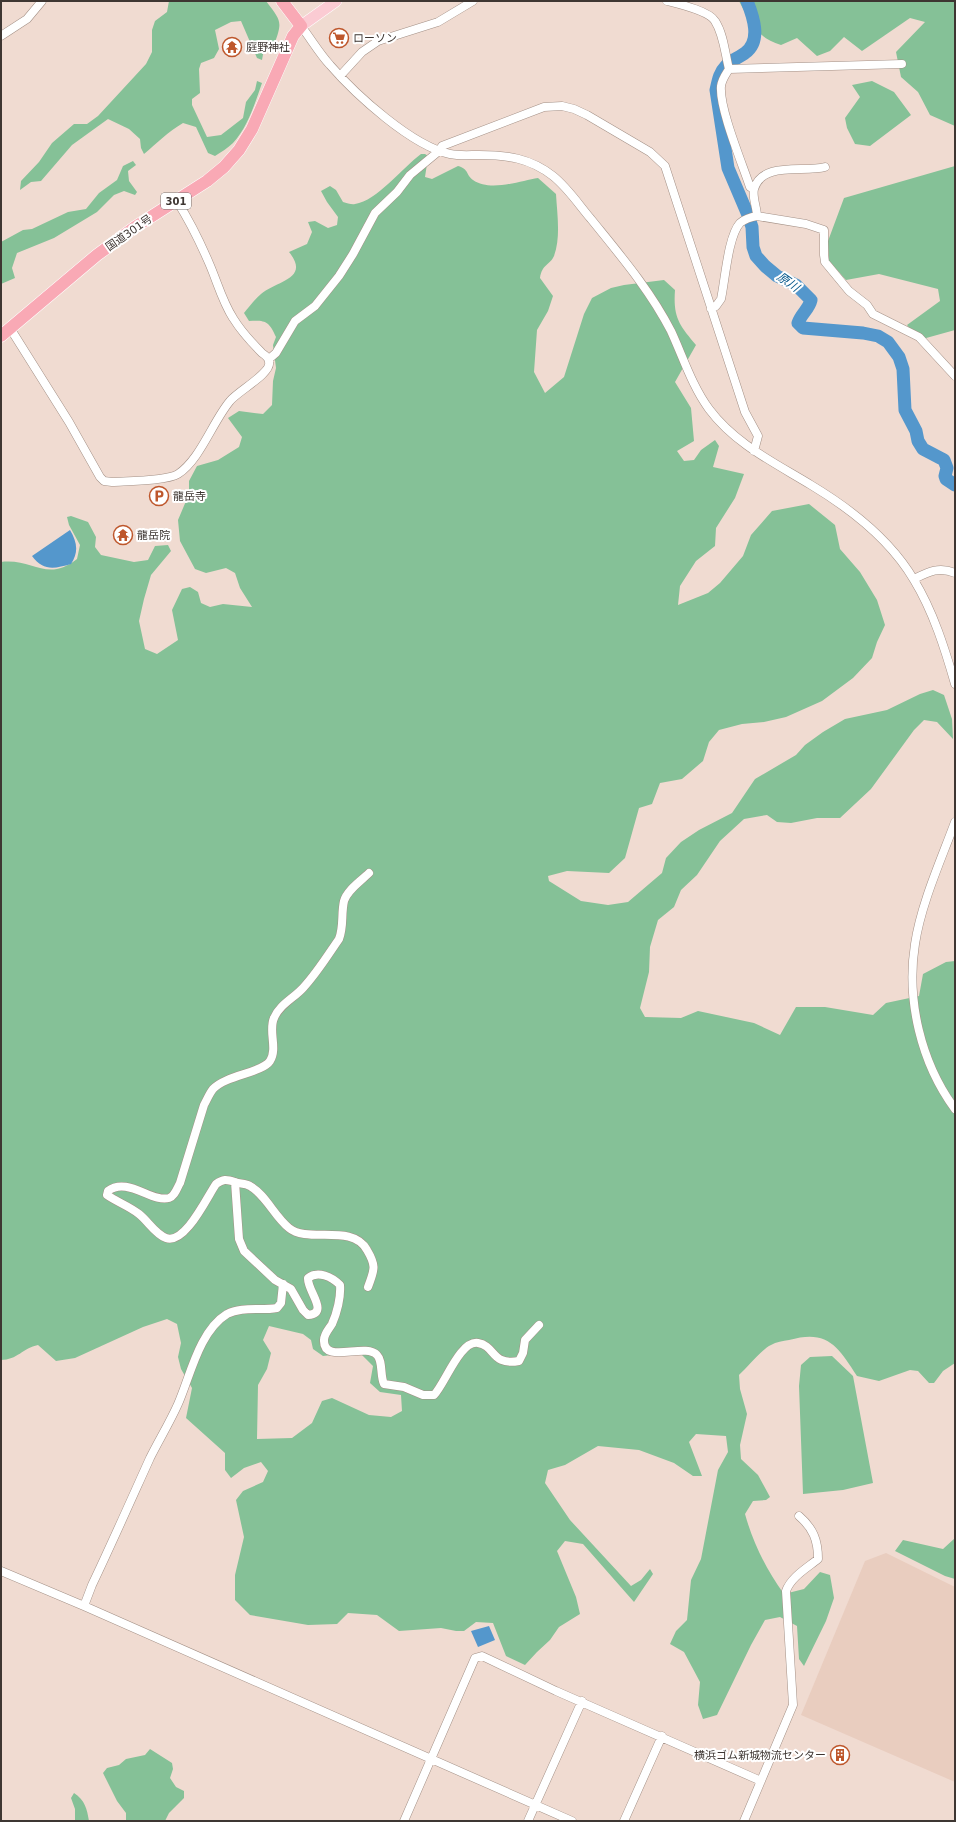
<svg xmlns="http://www.w3.org/2000/svg" width="956" height="1822" viewBox="0 0 956 1822" font-family="'DejaVu Sans','Noto Sans JP',sans-serif">
	<style>
		.built { fill: #e9cdbf }
		.green { fill: #85c197; fill-rule: evenodd }
		.water { fill: #5497cc }
		.lines { fill: none; stroke-linecap: round; stroke-linejoin: round }
		.river { stroke: #5497cc; stroke-width: 13 }
		.minor-casing { stroke: #a39086; stroke-width: 9 }
		.major-casing { stroke: #fff; stroke-width: 12 }
		.highway-casing { stroke: #fff; stroke-width: 13 }
		.minor { stroke: #fff; stroke-width: 8 }
		.major { stroke: #fbcbd3; stroke-width: 11 }
		.highway { stroke: #f9a9b5; stroke-width: 12 }
		.labels { text-anchor: middle; dominant-baseline: central; stroke-width: 4; stroke-linejoin: round; paint-order: stroke }
		.shield { fill: #fff; stroke: #787270; stroke-width: 1 }
		.shield-label { font-size: 10px; font-weight: bold; fill: #3e3632 }
		.poi-label { font-size: 11px; fill: #3e3632; stroke: #fff; text-anchor: start }
		.street-label { font-size: 11px; fill: #3e3632; stroke: #fff }
		.water-label { font-size: 12px; font-style: italic; fill: #08598c; stroke: #fff }
	</style>
	<rect width="100%" height="100%" fill="#f0dbd1"/>
	<path class="built" d="M 886,1553 L 955,1587 L 955,1782 L 801,1715 L 865,1561 Z"/>
	<path class="green" d="M 169,1 L 266,1 C 281,21 283,21 274,45 L 264,49 L 262,60 L 257,58 L 241,21 L 231,22 L 215,30 L 219,49 L 214,58 L 201,63 L 199,69 L 200,93 L 192,99 L 192,105 L 207,137 L 221,135 L 243,118 L 246,102 L 255,90 L 257,81 L 262,83 C 255,103 248,127 233,143 C 228,148 221,152 215,156 L 208,153 L 196,127 L 183,123 C 168,132 157,143 144,154 L 141,148 L 140,139 L 129,129 L 108,119 L 72,145 L 41,181 L 31,182 L 20,190 L 21,181 L 39,162 L 52,143 L 74,124 L 87,124 L 98,116 L 146,64 L 152,52 L 152,30 L 155,21 L 167,12 Z
		M 739,1 L 955,1 L 955,126 L 930,115 L 918,92 L 901,77 L 896,52 L 925,22 L 910,18 L 862,51 L 844,37 L 830,51 L 817,56 L 797,38 L 781,45 C 757,38 750,22 739,1 Z
		M 872,81 L 894,92 L 911,115 L 870,146 L 855,144 L 847,128 L 845,118 L 860,97 L 852,85 Z
		M 421,154 L 425,154 L 431,158 L 427,164 L 425,177 L 432,179 L 458,166 C 469,169 466,175 473,180 C 490,192 520,181 538,178 L 556,194 C 557,213 561,237 554,256 C 550,265 542,264 540,278 L 553,296 L 548,311 L 537,330 L 534,372 L 545,393 L 564,377 L 584,314 L 592,298 L 611,288 L 624,285 L 664,280 L 675,290 C 673,317 679,325 696,345 L 675,382 L 691,408 L 694,441 L 677,451 L 684,461 L 694,460 L 701,450 L 715,440 L 719,446 L 713,467 L 744,474 L 735,498 L 716,528 L 715,546 L 696,561 L 680,586 L 678,605 L 708,593 L 720,583 L 743,556 L 751,535 L 772,511 L 809,504 L 835,525 L 840,549 L 860,572 L 877,600 L 885,625 L 877,642 L 872,658 L 853,678 L 822,701 L 786,717 L 764,722 L 742,724 L 719,730 L 709,742 L 703,761 L 682,779 L 660,783 L 652,804 L 639,808 L 625,858 L 609,873 L 567,871 L 548,876 L 549,881 L 581,901 L 608,905 L 628,902 L 662,873 L 666,858 L 681,842 L 699,830 L 732,813 L 755,779 L 796,755 L 805,745 L 823,732 L 845,719 L 887,710 L 920,694 L 933,690 L 944,695 L 952,719 L 953,739 L 937,722 L 924,720 L 914,730 L 871,789 L 840,818 L 817,818 L 791,823 L 777,822 L 767,815 L 744,819 L 720,841 L 697,875 L 681,890 L 674,907 L 658,920 L 650,947 L 649,972 L 640,1008 L 645,1017 L 681,1018 L 698,1011 L 754,1023 L 780,1035 L 796,1007 L 825,1007 L 873,1015 L 886,1003 L 919,996 L 923,974 L 946,962 L 955,961 L 955,1363 L 943,1371 L 934,1383 L 929,1383 L 918,1371 L 910,1370 L 879,1381 L 857,1376 C 838,1346 827,1329 789,1340 C 783,1341 776,1342 771,1345 C 762,1349 747,1368 739,1375 L 740,1389 L 747,1414 L 740,1445 L 741,1459 L 758,1475 L 770,1497 L 766,1500 L 753,1501 L 745,1514 C 753,1543 766,1569 784,1594 L 804,1589 L 820,1572 L 830,1575 L 834,1598 L 826,1621 L 804,1666 L 799,1659 L 797,1626 L 780,1617 L 765,1620 L 751,1645 L 717,1715 L 703,1719 L 698,1705 L 700,1682 L 684,1652 L 670,1644 L 676,1631 L 687,1620 L 691,1580 L 701,1559 L 718,1470 L 728,1452 L 726,1436 L 696,1434 L 689,1442 L 702,1476 L 693,1476 L 674,1463 L 639,1450 L 598,1446 L 565,1465 L 548,1470 L 545,1483 L 570,1520 L 631,1586 L 641,1580 L 650,1569 L 653,1574 L 634,1602 L 583,1544 L 565,1541 L 557,1551 L 576,1597 L 580,1614 L 559,1627 L 550,1640 L 537,1652 L 525,1665 L 506,1656 L 493,1623 L 476,1622 L 464,1631 L 456,1631 L 441,1628 L 399,1631 L 377,1615 L 348,1613 L 337,1624 L 308,1625 L 250,1615 L 235,1600 L 235,1575 L 244,1537 L 236,1500 L 243,1491 L 263,1482 L 268,1471 L 261,1462 L 244,1468 L 231,1478 L 225,1470 L 225,1453 L 186,1418 L 192,1388 L 181,1369 L 178,1357 L 181,1343 L 177,1324 L 167,1319 L 143,1327 L 75,1358 L 56,1361 L 38,1345 C 23,1348 17,1360 1,1360 L 1,562 C 33,558 47,583 77,559 L 80,545 L 69,525 L 67,517 L 71,516 L 88,522 L 96,537 L 95,547 L 101,555 L 134,562 L 148,560 L 155,546 L 168,545 L 171,551 L 151,575 L 144,599 L 139,621 L 145,649 L 157,654 L 178,640 L 172,610 L 182,589 L 190,587 L 198,592 L 201,603 L 210,607 L 223,604 L 252,607 L 240,588 L 235,573 L 226,568 L 206,573 L 195,569 L 180,541 L 178,520 L 189,494 L 189,481 L 197,466 L 218,460 L 239,447 L 242,437 L 228,418 L 239,411 L 263,414 L 272,405 L 273,381 L 276,368 L 273,345 L 276,337 C 269,321 265,320 249,321 L 244,313 C 249,307 255,299 261,294 C 276,281 311,279 289,252 L 307,244 L 312,232 L 308,222 L 315,221 L 328,228 L 337,225 L 338,217 L 327,202 L 321,191 L 330,186 L 336,190 L 343,202 C 347,203 352,205 355,204 C 377,201 403,167 421,154 ZM 269,1326 L 303,1334 L 311,1340 L 313,1349 L 323,1356 L 359,1352 L 373,1366 L 370,1383 L 380,1392 L 401,1395 L 402,1411 L 391,1417 L 369,1415 L 332,1398 L 322,1401 L 312,1423 L 292,1438 L 257,1439 L 258,1385 L 267,1369 L 271,1353 L 263,1340 Z
		M 133,161 L 136,165 L 128,171 L 129,181 L 137,192 L 135,195 L 124,191 L 114,195 L 97,212 L 54,238 L 17,253 L 12,268 L 15,278 L 1,284 L 1,242 L 23,230 L 32,229 L 68,212 L 86,209 L 99,193 L 117,180 L 123,166 Z
		M 955,166 L 955,330 L 919,340 L 907,325 L 940,301 L 938,289 L 879,274 L 846,280 L 829,261 L 828,241 L 844,198 Z
		M 832,1356 L 853,1376 L 873,1483 L 843,1490 L 803,1494 L 799,1386 L 801,1365 L 810,1357 Z
		M 955,1538 L 955,1579 L 945,1576 L 895,1551 L 903,1540 L 943,1549 Z
		M 150,1749 L 172,1763 L 173,1769 L 170,1778 L 176,1787 L 184,1791 L 184,1798 L 169,1813 L 165,1821 L 126,1821 L 126,1813 L 117,1801 L 103,1773 L 107,1768 L 119,1765 L 126,1759 L 145,1755 Z
		M 74,1793 C 85,1800 87,1809 89,1821 L 75,1821 L 75,1809 L 71,1798 Z"/>
	<path class="water" d="M 70,530 C 77,542 79,552 71,564 C 54,569 43,571 32,556 Z
		M 489,1626 L 495,1640 L 478,1647 L 471,1631 Z"/>
	<g class="lines">
		<path class="river" d="M 747,1 C 753,16 762,41 745,53 C 739,58 730,60 725,67 C 719,73 718,82 716,90 L 728,168 L 748,215 L 752,227 L 753,247 L 756,256 L 765,266 L 777,276 L 796,285 L 811,300 C 809,309 801,314 798,323 L 803,328 L 863,333 L 878,336 L 888,342 L 899,357 L 903,369 L 905,410 L 916,431 L 918,441 L 923,449 L 944,460 L 947,468 L 945,476 L 946,479 L 955,485"/>
		<defs>
			<path id="minor" d="M 667,1 C 679,4 709,11 715,21 C 724,35 725,54 729,69 C 726,74 722,79 721,86 C 719,108 742,163 750,187 L 754,189
				M 301,26 C 311,39 319,53 330,65 C 356,95 412,146 450,154 C 460,156 470,155 479,155 C 507,155 530,158 553,176 C 568,188 579,205 591,219 C 620,255 650,290 671,331 C 683,357 692,386 709,409 C 735,444 775,463 811,485 C 851,509 890,539 914,580 C 933,611 945,649 955,684
				M 1,36 L 27,19 L 42,1
				M 729,69 L 902,64
				M 340,76 L 362,52 L 378,41 L 438,22 L 473,1
				M 825,167 C 804,173 762,161 754,189 C 752,197 757,208 757,216 L 806,224 L 824,230 L 824,255 L 825,262 L 849,291 L 867,305 L 873,314 L 919,337 L 955,376
				M 711,309 L 716,306 L 721,299 C 725,281 728,236 740,223 C 745,219 751,217 757,216
				M 10,328 L 69,422 L 100,477 L 104,481 L 112,482 C 126,481 167,481 178,474 C 200,460 213,421 230,401 C 238,391 272,373 269,362 C 269,358 265,355 262,353 C 251,342 241,331 233,318 C 222,301 217,281 209,263 C 200,242 189,220 177,201
				M 269,359 L 276,353 L 295,321 L 315,306 L 339,276 L 353,254 L 375,213 L 397,192 L 410,175 L 439,151 L 442,146 L 544,107 L 562,106 L 574,109 L 587,115 L 650,152 L 665,166 L 745,412 L 758,436 L 754,451
				M 914,579 C 928,572 939,566 955,573
				M 955,822 C 941,860 921,904 915,944 C 906,1000 921,1063 955,1109
				M 235,1182 L 239,1239 L 244,1251 L 275,1280 L 291,1289 L 303,1310 L 308,1315 C 330,1313 307,1291 308,1278 C 318,1270 332,1277 340,1285 C 341,1297 337,1313 332,1324 C 329,1329 324,1334 324,1340 C 323,1365 365,1342 377,1355 C 383,1361 380,1376 384,1384 L 404,1387 L 423,1395 L 434,1395 C 445,1384 460,1340 478,1343 C 496,1346 491,1366 519,1361 L 523,1353 L 525,1340 L 539,1325
				M 368,1287 C 374,1270 377,1267 367,1250 C 352,1223 308,1244 289,1228 C 274,1216 266,1195 250,1186 C 245,1183 239,1184 235,1182 C 226,1179 223,1179 216,1184 C 207,1197 185,1245 166,1238 C 155,1234 148,1221 139,1214 C 129,1206 117,1202 107,1195 L 108,1191 C 127,1176 152,1203 169,1198 C 175,1196 177,1188 180,1183 L 204,1105 C 207,1100 209,1094 213,1089 C 226,1075 262,1073 270,1061 C 278,1048 268,1031 274,1018 C 279,1005 294,998 303,988 C 317,973 328,955 339,939 C 344,926 341,914 344,901 C 347,890 361,881 369,873
				M 1,1571 L 84,1606 L 572,1821
				M 84,1606 L 92,1585 C 112,1543 131,1500 150,1458 C 159,1440 170,1422 178,1404 C 190,1377 199,1331 227,1314 C 242,1306 261,1311 277,1308 L 281,1303 L 283,1284
				M 404,1821 L 475,1658 L 482,1656 L 556,1691 L 761,1781
				M 528,1821 L 582,1701
				M 624,1821 L 662,1736
				M 744,1821 L 793,1705 L 786,1591 C 791,1577 807,1568 818,1559 C 818,1540 813,1528 799,1516"/>
			<path id="major" d="M 301,26 L 336,1"/>
			<path id="highway" d="M 1,336 L 97,255 L 135,227 L 207,181 L 224,167 L 239,150 L 252,129 L 293,36 L 301,26 L 282,1"/>
		</defs>
		<use href="#minor" class="minor-casing"/>
		<use href="#major" class="major-casing"/>
		<use href="#highway" class="highway-casing"/>
		<use href="#minor" class="minor"/>
		<use href="#major" class="major"/>
		<use href="#highway" class="highway"/>
	</g>
	<defs>
		<symbol id="supermarket-ring" viewBox="-11 -11 22 22"><circle r="9.5" fill="#fff" stroke="#be572c" stroke-width="1.5"/><path d="M-6-5.5h2.5l.6 2H6L4.5 2H-2.5L-4.4-4H-6ZM-1.5 3.2a1.3 1.3 0 1 0 .1 0ZM3 3.2a1.3 1.3 0 1 0 .1 0Z" fill="#be572c"/></symbol>
		<symbol id="temple-ring" viewBox="-11 -11 22 22"><circle r="9.5" fill="#fff" stroke="#be572c" stroke-width="1.5"/><path d="M0-6L5-2H3V0L6.5 2.5H4V6H1.5V3h-3V6H-4V2.5H-6.5L-3 0V-2H-5Z" fill="#be572c"/></symbol>
		<symbol id="parking-ring" viewBox="-11 -11 22 22"><circle r="9.5" fill="#fff" stroke="#be572c" stroke-width="1.5"/><path d="M-3.5-5.5H1a3.5 3.5 0 0 1 0 7H-1V5.5H-3.5ZM-1-3.4V-.6H.8a1.4 1.4 0 0 0 0-2.8Z" fill="#be572c"/></symbol>
		<symbol id="building-ring" viewBox="-11 -11 22 22"><circle r="9.5" fill="#fff" stroke="#be572c" stroke-width="1.5"/><path d="M-4-6H4V6H1V3H-1V6H-4ZM-2.5-4.3h1.7v1.8h-1.7ZM.8-4.3h1.7v1.8H.8ZM-2.5-1h1.7V.8h-1.7ZM.8-1h1.7V.8H.8Z" fill="#be572c"/></symbol>
	</defs>
	<g fill-rule="evenodd">
		<use href="#supermarket-ring" x="328" y="27" width="22" height="22"/>
		<use href="#temple-ring" x="221" y="36" width="22" height="22"/>
		<use href="#parking-ring" x="148" y="485" width="22" height="22"/>
		<use href="#temple-ring" x="112" y="524" width="22" height="22"/>
		<use href="#building-ring" x="829" y="1744" width="22" height="22"/>
	</g>
	<g class="labels">
		<rect class="shield" x="161" y="193" width="30" height="16" rx="3"/>
		<g class="shield-label">
			<text x="176" y="201">301</text>
		</g>
		<g class="poi-label">
			<text x="353" y="38">ローソン</text>
			<text x="246" y="47">庭野神社</text>
			<text x="173" y="496">龍岳寺</text>
			<text x="137" y="535">龍岳院</text>
			<text x="826" y="1755" text-anchor="end">横浜ゴム新城物流センター</text>
		</g>
		<g class="street-label">
			<text transform="translate(129 233) rotate(-35)">国道301号</text>
		</g>
		<g class="water-label">
			<text transform="translate(788 282) rotate(35)">原川</text>
		</g>
	</g>
	<rect width="956" height="1822" fill="none" stroke="#3e3632" stroke-width="4"/>
</svg>
